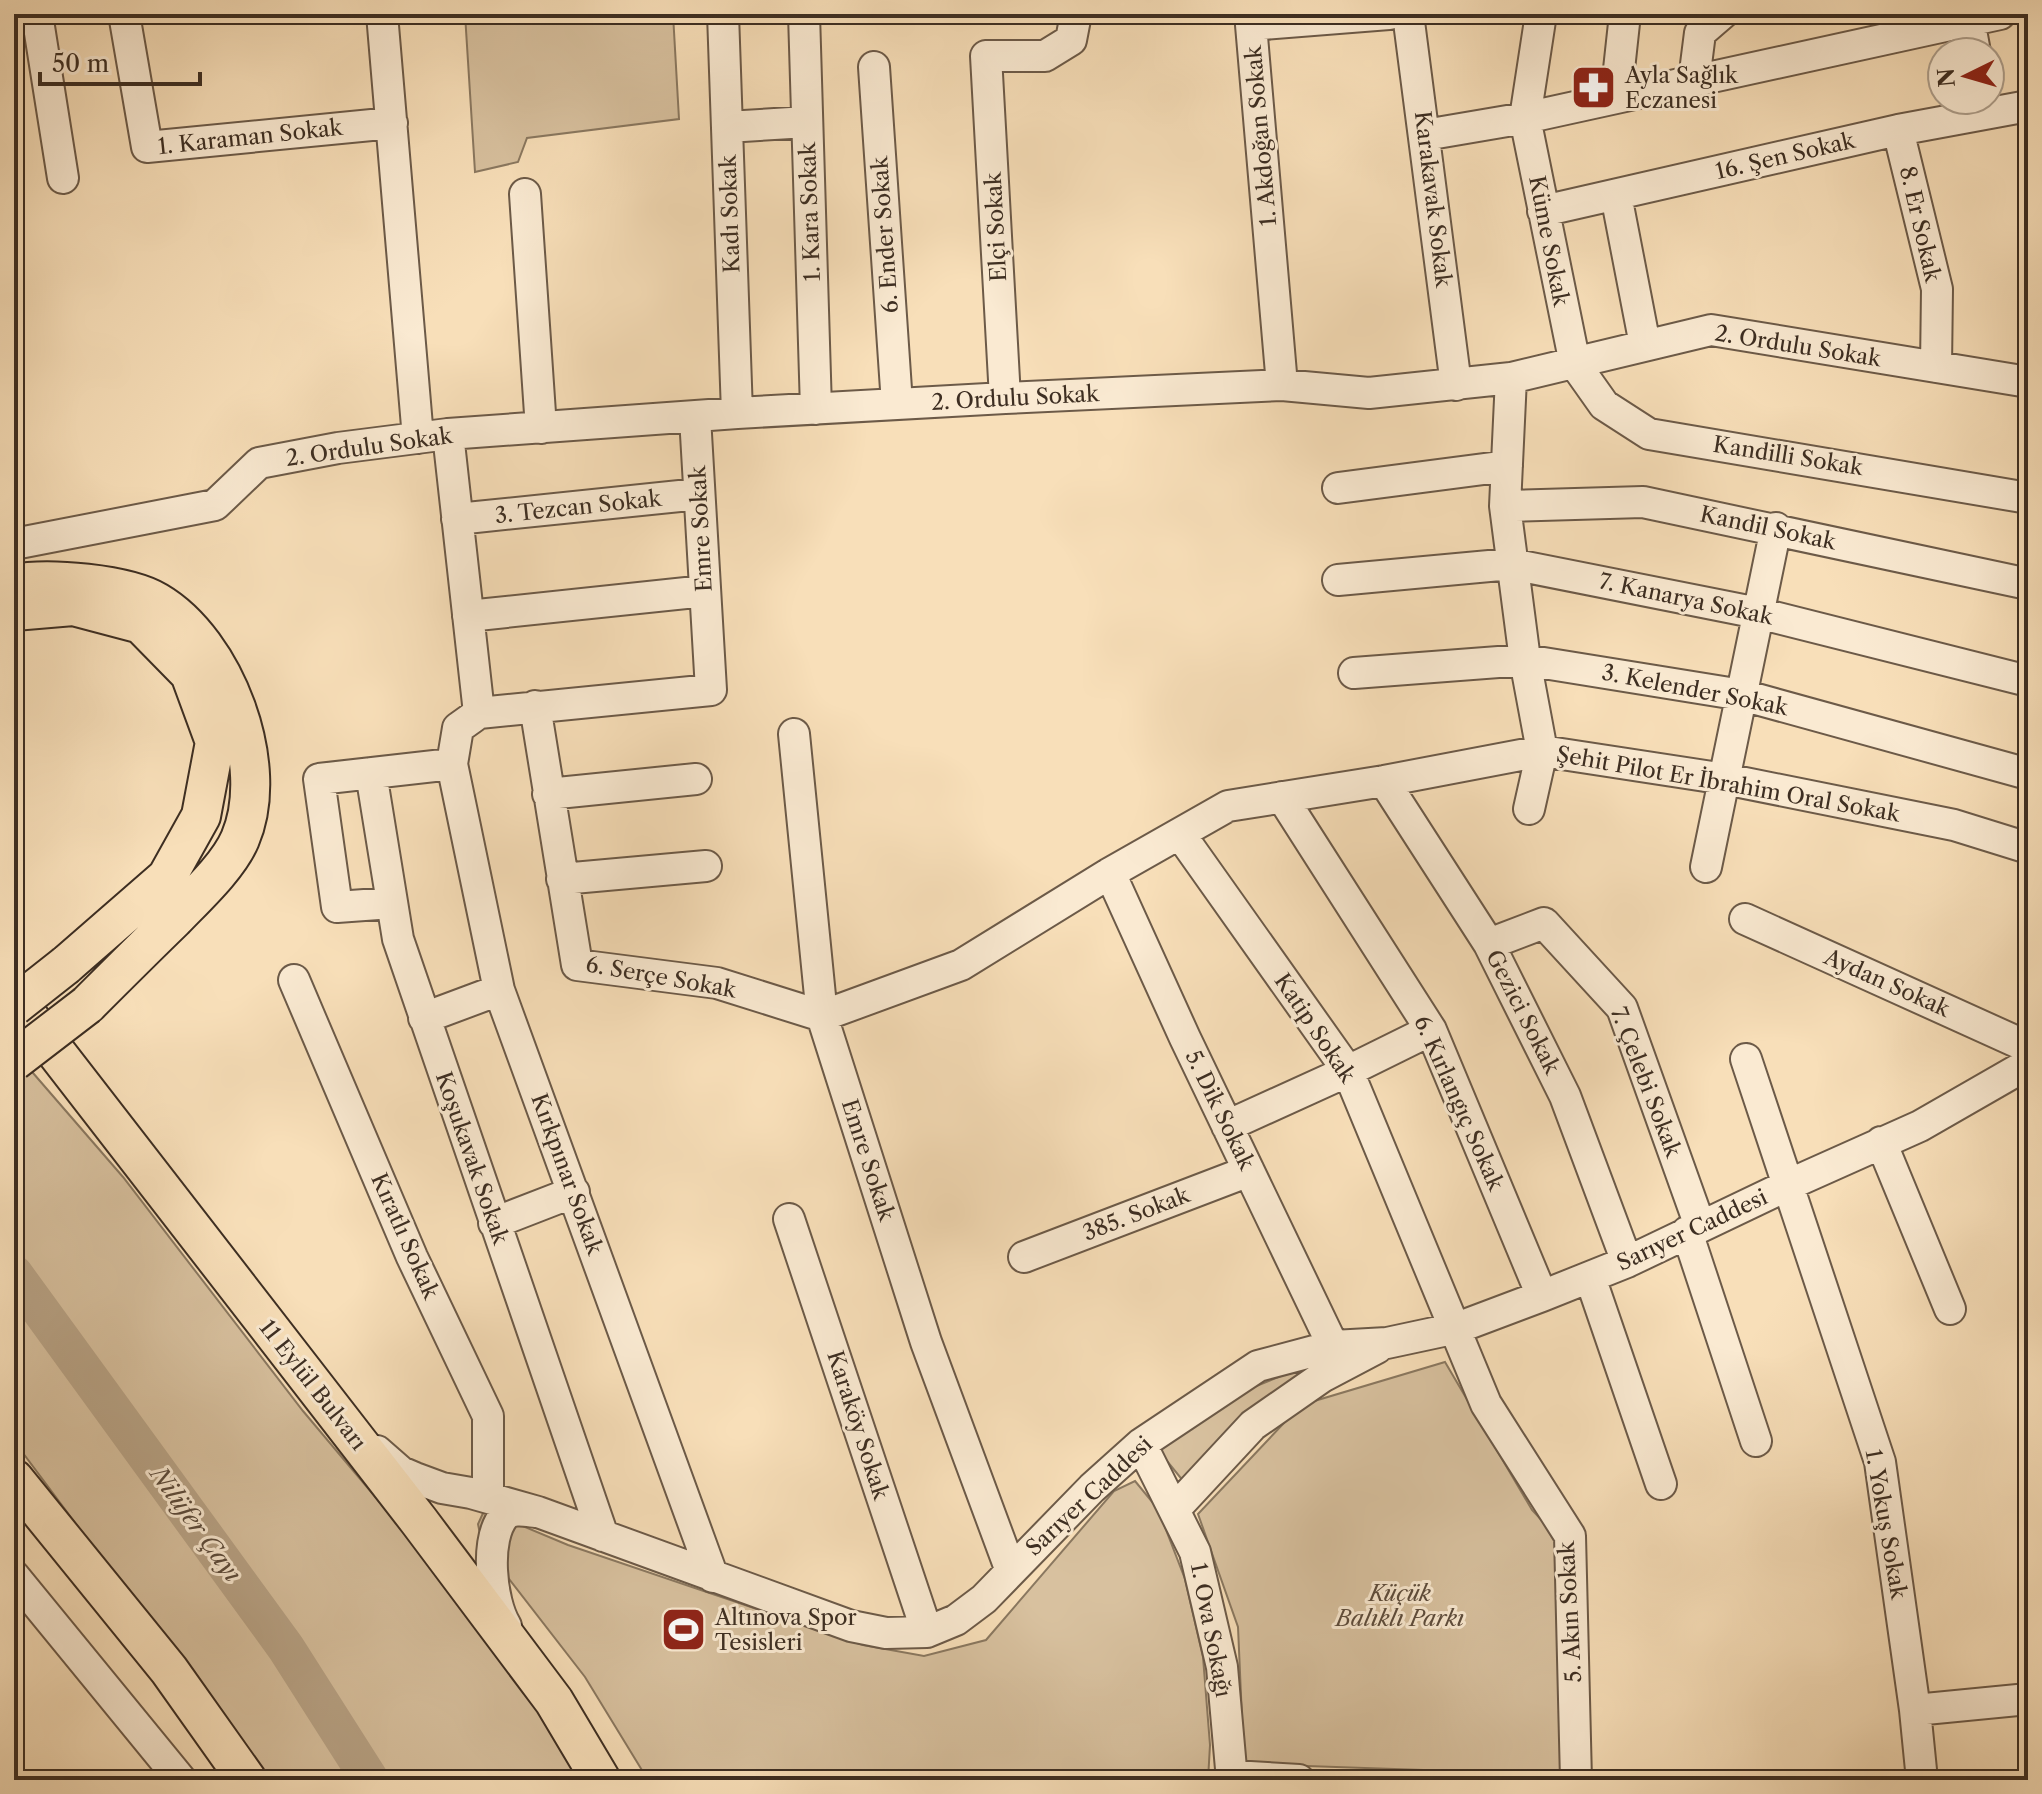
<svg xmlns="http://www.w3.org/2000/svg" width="2042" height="1794" viewBox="0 0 2042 1794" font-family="'Libre Caslon Text',serif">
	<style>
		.green { fill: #d8c19f; stroke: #8a7860; stroke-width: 2 }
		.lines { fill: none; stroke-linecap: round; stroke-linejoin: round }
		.river { stroke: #b8a386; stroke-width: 38 }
		.minor-casing { stroke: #6c5a48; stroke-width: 34 }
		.major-casing { stroke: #3d2e22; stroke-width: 42 }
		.minor { stroke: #faead2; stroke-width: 30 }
		.major { stroke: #f8dfb9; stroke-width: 38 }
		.major-bridge-casing { stroke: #3d2e22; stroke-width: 42; stroke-linecap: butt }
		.major-bridge { stroke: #f8dfb9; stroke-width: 38 }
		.labels { text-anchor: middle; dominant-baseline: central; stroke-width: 6; stroke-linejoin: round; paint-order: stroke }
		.poi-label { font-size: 22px; fill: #3d2e22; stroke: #faead2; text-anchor: start }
		.street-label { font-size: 22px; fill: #3d2e22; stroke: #faead2 }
		.park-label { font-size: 22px; font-style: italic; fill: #5c4b3b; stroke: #faead2 }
		.water-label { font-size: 24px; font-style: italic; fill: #5c4b3b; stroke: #faead2 }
	</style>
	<rect width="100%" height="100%" fill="#f8dfb9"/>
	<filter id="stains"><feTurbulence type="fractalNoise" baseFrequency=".0025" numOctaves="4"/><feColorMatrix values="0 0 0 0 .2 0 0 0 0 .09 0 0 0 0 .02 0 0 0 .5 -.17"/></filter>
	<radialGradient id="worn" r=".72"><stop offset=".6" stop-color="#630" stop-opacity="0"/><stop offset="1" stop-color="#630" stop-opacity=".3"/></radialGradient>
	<path class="green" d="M 465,14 L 673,14 L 679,119 L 527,138 L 518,162 L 475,172 Z
		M 14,1051 L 123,1177 L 303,1411 L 435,1568 L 534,1694 L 585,1780 L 267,1780 L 14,1441 Z
		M 1320,1360 L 1184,1482 L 1158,1450 L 1249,1389 Z
		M 1445,1362 L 1532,1510 L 1563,1543 L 1573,1775 L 1244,1764 L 1238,1627 L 1198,1514 L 1301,1405 Z
		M 1135,1481 L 1158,1509 L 1185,1579 L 1203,1657 L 1210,1745 L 1208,1780 L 648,1780 L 585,1677 L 482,1544 L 478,1524 L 483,1513 L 494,1514 L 568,1545 L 863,1645 L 924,1656 L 986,1640 L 1114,1491 Z"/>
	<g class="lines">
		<path class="river" d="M 14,1274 L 286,1648 L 370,1780"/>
		<defs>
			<path id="minor" d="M 37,14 L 63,178
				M 124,14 L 147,147 L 392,123
				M 382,14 L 418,438
				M 723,14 L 737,413
				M 804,14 L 816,409
				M 1408,14 L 1456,385
				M 1541,14 L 1525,118 L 1575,364 L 1604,405 L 1649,434 L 2028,498
				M 1968,14 L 1975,52
				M 874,67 L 897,404
				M 1694,80 L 1700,33 L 1722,14
				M 1616,97 L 1625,14
				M 727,127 L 807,122
				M 1898,130 L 1937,289 L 1936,367
				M 1425,135 L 1525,118 L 2000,14
				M 525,194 L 541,428
				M 1616,195 L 1645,345
				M 1543,211 L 1898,130 L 2028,106
				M 1511,378 L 1505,506 L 1525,660 L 1542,751 L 1529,809
				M 1282,385 L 1251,25 L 1389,14
				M 1005,398 L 986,56 L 1045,56 L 1071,40 L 1076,14
				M 448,434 L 479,713 L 458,728 L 452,764 L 499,990 L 713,1577
				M 1338,488 L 1507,466
				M 1505,506 L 1643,502 L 2028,584
				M 457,519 L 699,494
				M 14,544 L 215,505 L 259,463 L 338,448 L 448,434 L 737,413 L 1005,398 L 1282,385 L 1369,393 L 1511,378 L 1711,330 L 2028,382
				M 1338,580 L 1511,564 L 1758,613 L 2028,681
				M 468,616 L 705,591
				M 1354,673 L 1525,660 L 1742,695 L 2028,774
				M 535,706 L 577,965 L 717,983 L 822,1016 L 961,965 L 1110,873 L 1228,806 L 1384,781 L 1542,751 L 1725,779 L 1954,825 L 2028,848
				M 479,713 L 711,690 L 695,417
				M 794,734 L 822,1016 L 926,1342 L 1011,1571
				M 371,773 L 398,939 L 603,1536
				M 1384,781 L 1489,944 L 1565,1096 L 1627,1262
				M 548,794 L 696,779
				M 1282,797 L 1431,1030 L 1542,1296
				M 1180,834 L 1348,1071 L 1486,1404 L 1570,1536 L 1576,1780
				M 1706,867 L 1776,528
				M 1110,873 L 1185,1038 L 1333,1346
				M 562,879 L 706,866
				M 392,903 L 337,907 L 319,779 L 452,764
				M 1745,919 L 2028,1047
				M 1489,944 L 1544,923 L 1622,1008 L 1700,1226
				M 294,980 L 412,1257 L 488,1416 L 488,1497
				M 424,1018 L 499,990
				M 1746,1059 L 1880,1462 L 1915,1710 L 1922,1780
				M 1227,1126 L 1348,1071 L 1431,1030
				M 1881,1142 L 1950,1309
				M 789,1219 L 927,1632
				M 494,1223 L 574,1192
				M 1687,1232 L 1756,1441
				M 1024,1257 L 1249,1171
				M 1590,1277 L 1661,1484
				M 1141,1444 L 1195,1552 L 1222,1667 L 1232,1780
				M 377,1451 L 401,1472 L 415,1478 L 442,1488 L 471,1493 L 538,1512 L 851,1626 L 886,1633 L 927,1632 L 956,1620 L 984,1599 L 1092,1488 L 1141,1444 L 1258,1366 L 1333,1346 L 1387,1343 L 1457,1328 L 1542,1296 L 1627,1262 L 1788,1185 L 1920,1126 L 2028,1064
				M 1174,1510 L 1253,1425 L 1322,1377 L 1377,1348
				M 14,1576 L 181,1780
				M 506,1626 C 491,1602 484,1538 505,1515 C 512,1508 526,1511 536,1512
				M 1915,1710 L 2028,1699
				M 1233,1776 L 1299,1780"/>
			<path id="major" d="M 14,584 C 48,577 127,584 157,602 C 225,642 272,765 240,839 C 228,867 195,897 174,919 C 145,947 116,976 87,1005
				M 14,611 L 73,606 L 141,624 L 190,674 L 215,742 L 201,816 L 167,877 L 66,965
				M 14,998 L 419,1521 L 554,1701 L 601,1780
				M 14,1479 L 169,1670 L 247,1780"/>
		</defs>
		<use href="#minor" class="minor-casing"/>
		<use href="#major" class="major-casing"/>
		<use href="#minor" class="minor"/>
		<use href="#major" class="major"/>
		<defs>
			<path id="major-bridge" d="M 14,1006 L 66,965
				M 14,1061 L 87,1005"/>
		</defs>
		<use href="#major-bridge" class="major-bridge-casing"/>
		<use href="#major-bridge" class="major-bridge"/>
	</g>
	<defs>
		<symbol id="pharmacy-square" viewBox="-11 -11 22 22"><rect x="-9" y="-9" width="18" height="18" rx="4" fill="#8f2418" stroke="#faead2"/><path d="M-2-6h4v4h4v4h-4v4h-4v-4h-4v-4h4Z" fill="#fff"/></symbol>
		<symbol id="stadium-square" viewBox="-11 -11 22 22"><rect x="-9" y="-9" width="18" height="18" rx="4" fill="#8f2418" stroke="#faead2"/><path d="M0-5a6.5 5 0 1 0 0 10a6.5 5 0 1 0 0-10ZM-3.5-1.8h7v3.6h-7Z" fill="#fff"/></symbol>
	</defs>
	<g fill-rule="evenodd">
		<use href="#pharmacy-square" x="1568" y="62" width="51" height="51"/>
		<use href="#stadium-square" x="658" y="1604" width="51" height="51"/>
	</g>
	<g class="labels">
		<g class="poi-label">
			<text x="1625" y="75">Ayla Sağlık<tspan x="1625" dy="25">Eczanesi</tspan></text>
			<text x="715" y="1617">Altınova Spor<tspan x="715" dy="25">Tesisleri</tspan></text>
		</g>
		<g class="street-label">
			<text transform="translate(1261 136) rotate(-95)">1. Akdoğan Sokak</text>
			<text transform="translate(250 137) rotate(-6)">1. Karaman Sokak</text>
			<text transform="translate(1785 156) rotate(-13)">16. Şen Sokak</text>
			<text transform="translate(1433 199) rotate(83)">Karakavak Sokak</text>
			<text transform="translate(810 212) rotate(-92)">1. Kara Sokak</text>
			<text transform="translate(730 214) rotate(-92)">Kadı Sokak</text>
			<text transform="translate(1920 224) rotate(77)">8. Er Sokak</text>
			<text transform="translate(996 227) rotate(-93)">Elçi Sokak</text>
			<text transform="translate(885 235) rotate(-94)">6. Ender Sokak</text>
			<text transform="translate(1549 241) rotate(79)">Küme Sokak</text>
			<text transform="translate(1798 346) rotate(9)">2. Ordulu Sokak</text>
			<text transform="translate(1015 398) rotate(-3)">2. Ordulu Sokak</text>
			<text transform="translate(369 447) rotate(-8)">2. Ordulu Sokak</text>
			<text transform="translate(1788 456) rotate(9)">Kandilli Sokak</text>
			<text transform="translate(578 507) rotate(-6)">3. Tezcan Sokak</text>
			<text transform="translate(1768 528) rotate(12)">Kandil Sokak</text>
			<text transform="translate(701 529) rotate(-93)">Emre Sokak</text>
			<text transform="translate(1686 599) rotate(12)">7. Kanarya Sokak</text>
			<text transform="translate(1695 690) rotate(11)">3. Kelender Sokak</text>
			<text transform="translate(1728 784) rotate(10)">Şehit Pilot Er İbrahim Oral Sokak</text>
			<text transform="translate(661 977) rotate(10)">6. Serçe Sokak</text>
			<text transform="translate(1887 983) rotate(24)">Aydan Sokak</text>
			<text transform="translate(1523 1012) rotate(63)">Gezici Sokak</text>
			<text transform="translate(1315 1028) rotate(56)">Katip Sokak</text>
			<text transform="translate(1646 1082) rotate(69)">7. Çelebi Sokak</text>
			<text transform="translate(1459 1103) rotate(66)">6. Kırlangıç Sokak</text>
			<text transform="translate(1220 1110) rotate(64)">5. Dik Sokak</text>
			<text transform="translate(472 1158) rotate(71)">Koşukavak Sokak</text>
			<text transform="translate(868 1160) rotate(72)">Emre Sokak</text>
			<text transform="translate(567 1174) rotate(70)">Kırkpınar Sokak</text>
			<text transform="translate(1136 1214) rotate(-21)">385. Sokak</text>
			<text transform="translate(1692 1230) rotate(-25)">Sarıyer Caddesi</text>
			<text transform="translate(405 1236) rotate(66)">Kıratlı Sokak</text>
			<text transform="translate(313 1385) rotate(52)">11 Eylül Bulvarı</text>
			<text transform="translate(858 1425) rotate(72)">Karaköy Sokak</text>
			<text transform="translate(1089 1496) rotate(-43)">Sarıyer Caddesi</text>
			<text transform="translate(1886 1524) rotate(80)">1. Yokuş Sokak</text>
			<text transform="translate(1570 1612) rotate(-93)">5. Akın Sokak</text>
			<text transform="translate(1211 1630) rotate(79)">1. Ova Sokağı</text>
		</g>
		<g class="park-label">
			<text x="1400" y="1593">Küçük<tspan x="1400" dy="25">Balıklı Parkı</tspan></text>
		</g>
		<g class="water-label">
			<text transform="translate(196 1524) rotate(54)">Nilüfer Çayı</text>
		</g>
	</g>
	<rect width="2042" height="1794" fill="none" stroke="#f8dfb9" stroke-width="48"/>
	<rect x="16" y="16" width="2010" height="1762" fill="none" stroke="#3d2e22" stroke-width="4"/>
	<rect x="24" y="24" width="1994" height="1746" fill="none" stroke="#3d2e22" stroke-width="2"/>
	<g transform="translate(1966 76) rotate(265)"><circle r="38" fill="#faead2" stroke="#ae9f8c" stroke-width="2"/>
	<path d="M0-6L14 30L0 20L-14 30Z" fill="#8f2418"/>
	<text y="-12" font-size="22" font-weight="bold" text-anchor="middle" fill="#3d2e22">N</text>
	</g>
	<path d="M40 72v12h160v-12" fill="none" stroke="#3d2e22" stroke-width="4"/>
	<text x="52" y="72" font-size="24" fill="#3d2e22" stroke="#faead2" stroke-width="6" paint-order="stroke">50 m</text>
	<rect width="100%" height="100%" filter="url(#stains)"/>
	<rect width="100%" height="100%" fill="url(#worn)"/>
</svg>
